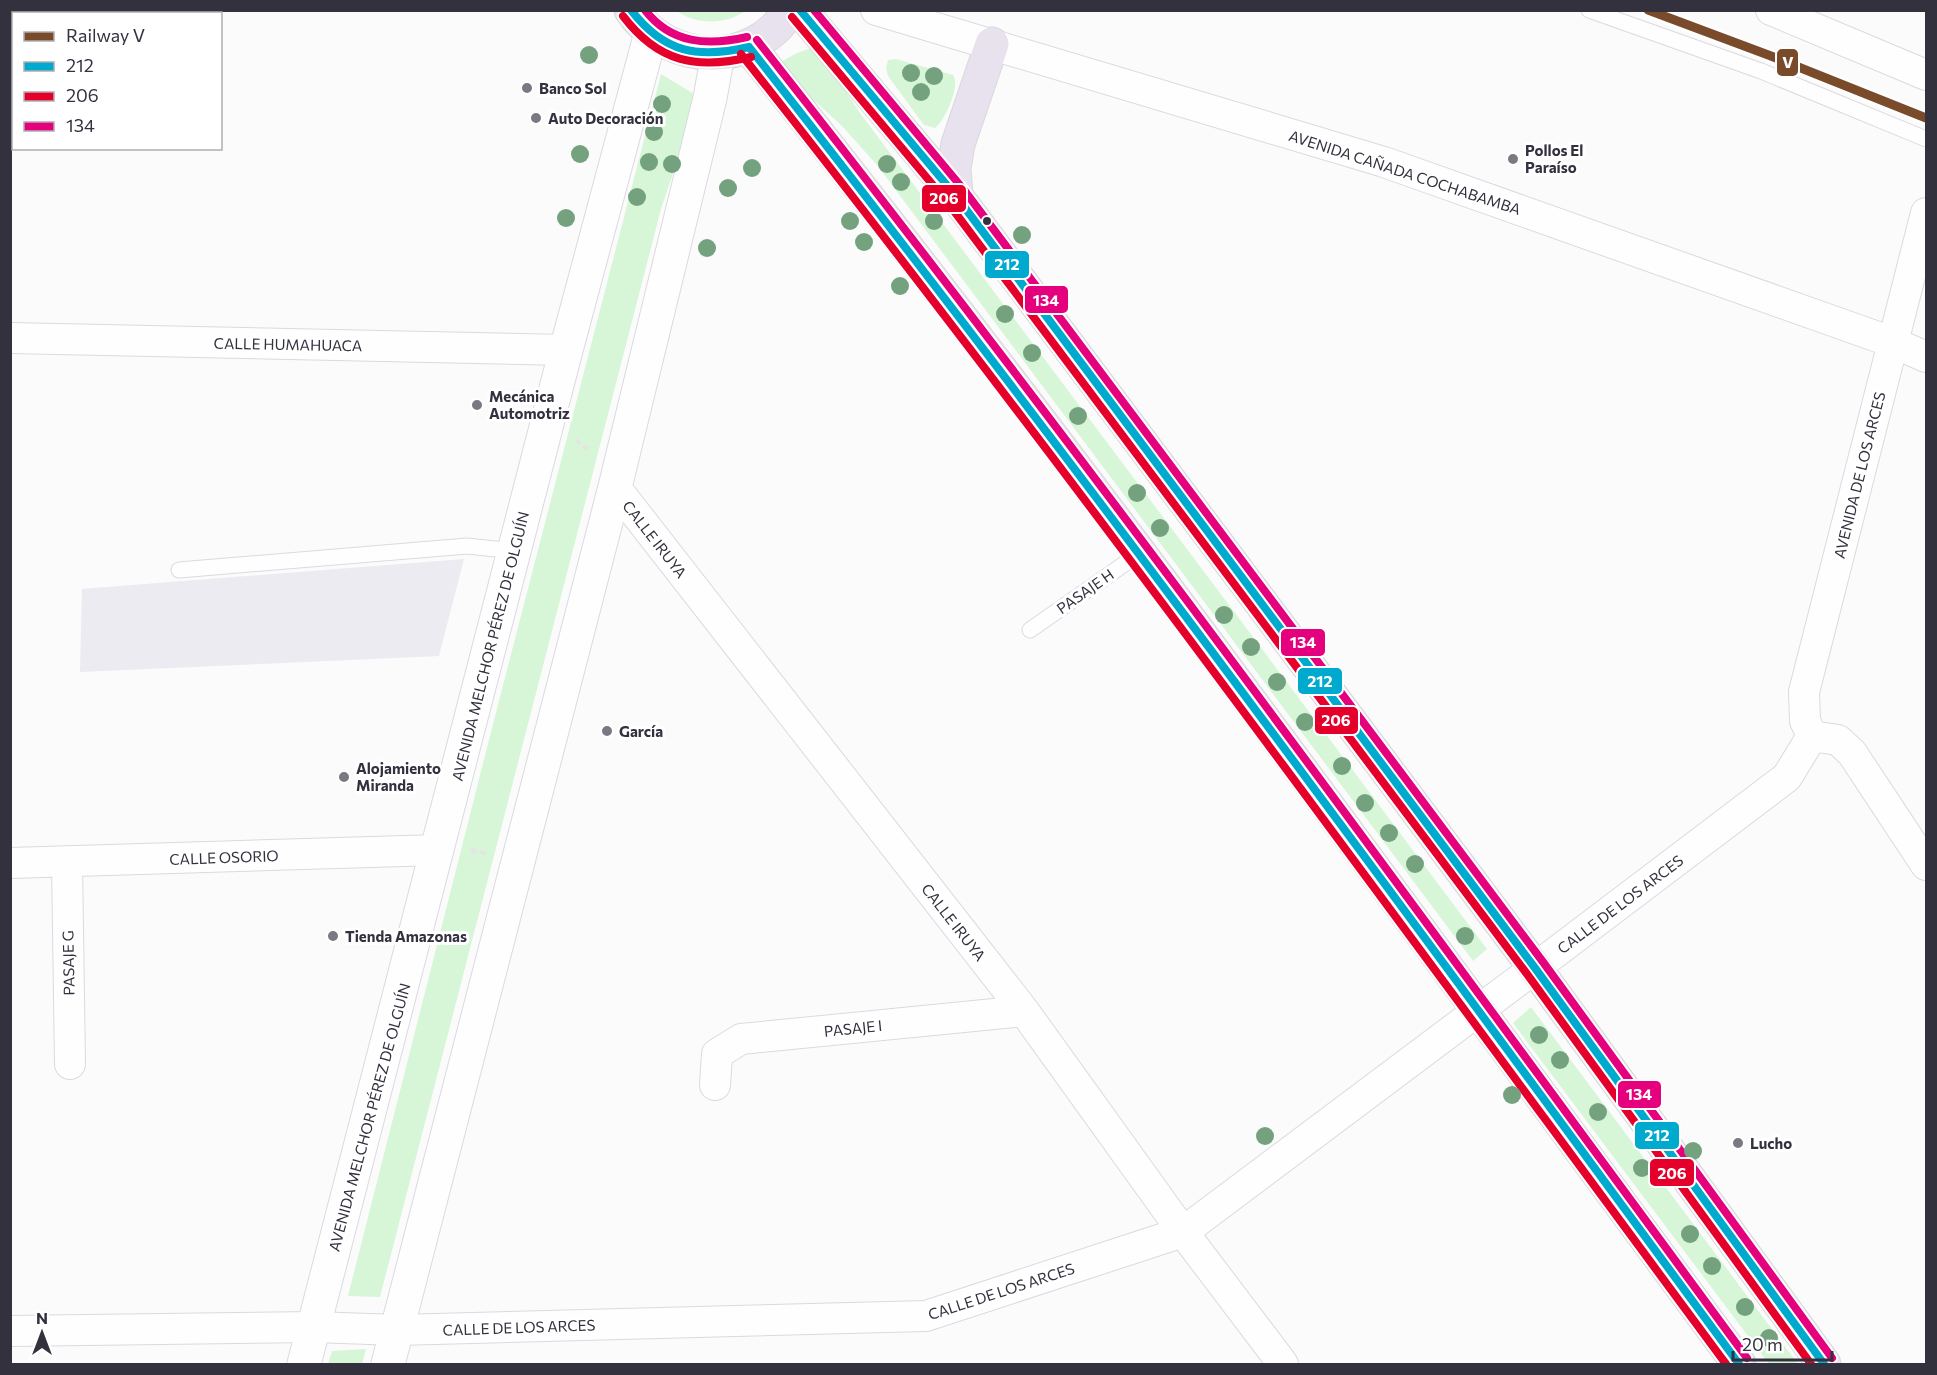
<svg xmlns="http://www.w3.org/2000/svg" width="1937" height="1375" viewBox="0 0 1937 1375" font-family="Commissioner,sans-serif">
	<style>
		.built { fill: #ebebf1 }
		.green { fill: #d6f6d7 }
		.lines { fill: none; stroke-linecap: round; stroke-linejoin: round }
		.service-casing { stroke: #dbd9e1; stroke-width: 17 }
		.minor-casing { stroke: #dbd9e1; stroke-width: 32 }
		.tertiary-casing { stroke: #dbd9e1; stroke-width: 35 }
		.trunk-casing { stroke: #d9d8db; stroke-width: 35 }
		.path { stroke: #e4e4e4; stroke-width: 4; stroke-dasharray: 6 3; stroke-linecap: butt }
		.service { stroke: #fefefe; stroke-width: 15 }
		.minor { stroke: #fefefe; stroke-width: 30 }
		.tertiary { stroke: #fefefe; stroke-width: 33 }
		.trunk { stroke: #e8e2ee; stroke-width: 33 }
		.bus-1-casing { stroke: #fff; stroke-width: 12 }
		.bus-2-casing { stroke: #fff; stroke-width: 12 }
		.bus-3-casing { stroke: #fff; stroke-width: 12 }
		.bus-1 { stroke: #00a9ce; stroke-width: 8 }
		.bus-2 { stroke: #e4002b; stroke-width: 8 }
		.bus-3 { stroke: #e5007d; stroke-width: 8 }
		.rail-1-casing { stroke: #fff; stroke-width: 14 }
		.rail-1 { stroke: #7a4b2a; stroke-width: 9 }
		.tree { fill: #74a27f }
		.poi-dot { fill: #7a7881; stroke: #fff; stroke-width: 2 }
		.bus-dot { fill: #34313f; stroke: #fff; stroke-width: 2 }
		.labels { text-anchor: middle; dominant-baseline: central; stroke-width: 6; stroke-linejoin: round; paint-order: stroke }
		.poi-label { font-size: 15px; font-weight: bold; fill: #34313f; stroke: #fff; text-anchor: start }
		.street-label { font-size: 15px; fill: #34313f; stroke: #fff }
		.line-badge { stroke: #fff; stroke-width: 2 }
		.badge-label { font-size: 16px; text-anchor: middle; font-weight: bold; fill: #fff }
	</style>
	<rect width="100%" height="100%" fill="#fbfbfb"/>
	<path class="built" d="M 464,559 L 439,656 L 80,672 L 82,589 Z"/>
	<path class="green" d="M 677,11 L 745,11 C 726,25 696,25 677,11 Z
		M 816,46 L 860,113 L 1487,949 L 1473,961 L 877,165 L 842,126 L 776,65 L 795,54 Z
		M 896,59 L 953,75 C 961,85 945,121 935,128 L 924,125 L 888,76 L 886,68 L 888,60 Z
		M 661,74 L 699,97 L 661,209 L 380,1297 L 348,1296 L 492,728 Z
		M 1531,1007 L 1798,1364 L 1769,1364 L 1513,1023 Z
		M 366,1349 L 362,1364 L 328,1364 L 332,1351 Z"/>
	<g class="lines">
		<defs>
			<path id="service" d="M 1589,10 L 1761,71 L 1926,139
				M 179,570 L 467,546 L 514,551
				M 1030,630 L 1140,553"/>
			<path id="minor" d="M 876,10 L 1384,162 L 1892,342 L 1926,357
				M 1771,10 L 1926,75
				M 10,338 L 566,350
				M 615,487 L 1024,1011 L 1183,1232 L 1283,1364
				M 1812,736 L 1805,721 L 1804,692 L 1926,213
				M 1812,736 L 1838,740 L 1852,753 L 1926,865
				M 67,862 L 70,1064
				M 10,863 L 438,850
				M 715,1085 L 717,1054 L 741,1039 L 1024,1011
				M 10,1331 L 314,1327 L 397,1330 L 926,1316 L 1183,1232 L 1535,968 L 1787,777 L 1812,736"/>
			<path id="tertiary" d="M 304,1364 L 566,350 L 651,33
				M 388,1364 L 615,487 L 710,98 L 718,54"/>
			<path id="trunk" d="M 631,10 C 669,66 753,69 790,10
				M 800,10 L 956,196 L 1535,968 L 1824,1364
				M 749,47 C 1092,476 1412,923 1739,1364
				M 956,196 L 954,168 L 958,144 L 992,44"/>
		</defs>
		<use href="#service" class="service-casing"/>
		<use href="#minor" class="minor-casing"/>
		<use href="#tertiary" class="tertiary-casing"/>
		<use href="#trunk" class="trunk-casing"/>
		<path class="path" d="M 576,440 L 589,450
			M 471,850 L 487,854"/>
		<use href="#service" class="service"/>
		<use href="#minor" class="minor"/>
		<use href="#tertiary" class="tertiary"/>
		<use href="#trunk" class="trunk"/>
		<defs>
			<path id="bus-1" d="M 631,10 C 664,53 698,59 749,47
				M 800,10 L 956,196 L 1535,968 L 1824,1364
				M 749,47 C 1089,478 1413,922 1739,1364"/>
			<path id="bus-2" d="M 623,16 C 658,62 696,70 751,57
				M 792,17 L 948,203 L 1527,974 L 1811,1364
				M 741,54 C 1080,483 1401,925 1726,1364"/>
			<path id="bus-3" d="M 645,10 C 671,44 708,46 747,37
				M 814,10 L 964,190 L 1543,962 L 1832,1358
				M 757,40 C 1098,472 1421,916 1747,1358"/>
		</defs>
		<use href="#bus-1" class="bus-1-casing"/>
		<use href="#bus-2" class="bus-2-casing"/>
		<use href="#bus-3" class="bus-3-casing"/>
		<use href="#bus-1" class="bus-1"/>
		<use href="#bus-2" class="bus-2"/>
		<use href="#bus-3" class="bus-3"/>
		<defs>
			<path id="rail-1" d="M 1648,10 L 1771,56 L 1926,118"/>
		</defs>
		<use href="#rail-1" class="rail-1-casing"/>
		<use href="#rail-1" class="rail-1"/>
	</g>
	<g class="tree">
		<circle cx="589" cy="55" r="9"/>
		<circle cx="911" cy="73" r="9"/>
		<circle cx="934" cy="76" r="9"/>
		<circle cx="921" cy="92" r="9"/>
		<circle cx="662" cy="104" r="9"/>
		<circle cx="654" cy="132" r="9"/>
		<circle cx="580" cy="154" r="9"/>
		<circle cx="649" cy="162" r="9"/>
		<circle cx="672" cy="164" r="9"/>
		<circle cx="887" cy="164" r="9"/>
		<circle cx="752" cy="168" r="9"/>
		<circle cx="901" cy="182" r="9"/>
		<circle cx="728" cy="188" r="9"/>
		<circle cx="637" cy="197" r="9"/>
		<circle cx="566" cy="218" r="9"/>
		<circle cx="850" cy="221" r="9"/>
		<circle cx="934" cy="221" r="9"/>
		<circle cx="1022" cy="235" r="9"/>
		<circle cx="864" cy="242" r="9"/>
		<circle cx="707" cy="248" r="9"/>
		<circle cx="900" cy="286" r="9"/>
		<circle cx="1005" cy="314" r="9"/>
		<circle cx="1032" cy="353" r="9"/>
		<circle cx="1078" cy="416" r="9"/>
		<circle cx="1137" cy="493" r="9"/>
		<circle cx="1160" cy="528" r="9"/>
		<circle cx="1224" cy="615" r="9"/>
		<circle cx="1251" cy="647" r="9"/>
		<circle cx="1277" cy="682" r="9"/>
		<circle cx="1305" cy="722" r="9"/>
		<circle cx="1342" cy="766" r="9"/>
		<circle cx="1365" cy="803" r="9"/>
		<circle cx="1389" cy="833" r="9"/>
		<circle cx="1415" cy="864" r="9"/>
		<circle cx="1465" cy="936" r="9"/>
		<circle cx="1539" cy="1035" r="9"/>
		<circle cx="1560" cy="1060" r="9"/>
		<circle cx="1512" cy="1095" r="9"/>
		<circle cx="1598" cy="1112" r="9"/>
		<circle cx="1265" cy="1136" r="9"/>
		<circle cx="1693" cy="1151" r="9"/>
		<circle cx="1642" cy="1168" r="9"/>
		<circle cx="1690" cy="1234" r="9"/>
		<circle cx="1712" cy="1266" r="9"/>
		<circle cx="1745" cy="1307" r="9"/>
		<circle cx="1769" cy="1338" r="9"/>
	</g>
	<g class="poi-dot">
		<circle cx="527" cy="88" r="6"/>
		<circle cx="536" cy="118" r="6"/>
		<circle cx="1513" cy="159" r="6"/>
		<circle cx="477" cy="405" r="6"/>
		<circle cx="607" cy="731" r="6"/>
		<circle cx="344" cy="777" r="6"/>
		<circle cx="333" cy="936" r="6"/>
		<circle cx="1738" cy="1143" r="6"/>
	</g>
	<circle class="bus-dot" cx="987" cy="221" r="5"/>
	<g class="labels">
		<g class="poi-label">
			<text x="539" y="88">Banco Sol</text>
			<text x="548" y="118">Auto Decoración</text>
			<text x="1525" y="150">Pollos El<tspan x="1525" dy="17">Paraíso</tspan></text>
			<text x="489" y="396">Mecánica<tspan x="489" dy="17">Automotriz</tspan></text>
			<text x="619" y="731">García</text>
			<text x="356" y="768">Alojamiento<tspan x="356" dy="17">Miranda</tspan></text>
			<text x="345" y="936">Tienda Amazonas</text>
			<text x="1750" y="1143">Lucho</text>
		</g>
		<g class="street-label">
			<text transform="translate(1405 172) rotate(18)">AVENIDA CAÑADA COCHABAMBA</text>
			<text transform="translate(288 344) rotate(1)">CALLE HUMAHUACA</text>
			<text transform="translate(1859 475) rotate(-76)">AVENIDA DE LOS ARCES</text>
			<text transform="translate(655 539) rotate(52)">CALLE IRUYA</text>
			<text transform="translate(1085 591) rotate(-35)">PASAJE H</text>
			<text transform="translate(490 646) rotate(-76)">AVENIDA MELCHOR PÉREZ DE OLGUÍN</text>
			<text transform="translate(224 857) rotate(-2)">CALLE OSORIO</text>
			<text transform="translate(1620 904) rotate(-37)">CALLE DE LOS ARCES</text>
			<text transform="translate(954 922) rotate(52)">CALLE IRUYA</text>
			<text transform="translate(68 963) rotate(-91)">PASAJE G</text>
			<text transform="translate(853 1028) rotate(-6)">PASAJE I</text>
			<text transform="translate(369 1117) rotate(-75)">AVENIDA MELCHOR PÉREZ DE OLGUÍN</text>
			<text transform="translate(1001 1291) rotate(-18)">CALLE DE LOS ARCES</text>
			<text transform="translate(519 1327) rotate(-2)">CALLE DE LOS ARCES</text>
		</g>
	</g>
	<g class="line-badge">
		<rect x="1776" y="48" width="23" height="29" rx="6" fill="#7a4b2a"/>
		<rect x="921" y="184" width="46" height="29" rx="6" fill="#e4002b"/>
		<rect x="984" y="250" width="46" height="29" rx="6" fill="#00a9ce"/>
		<rect x="1024" y="285" width="45" height="29" rx="6" fill="#e5007d"/>
		<rect x="1280" y="628" width="46" height="29" rx="6" fill="#e5007d"/>
		<rect x="1297" y="667" width="46" height="28" rx="6" fill="#00a9ce"/>
		<rect x="1314" y="706" width="45" height="29" rx="6" fill="#e4002b"/>
		<rect x="1617" y="1080" width="45" height="29" rx="6" fill="#e5007d"/>
		<rect x="1634" y="1121" width="46" height="29" rx="6" fill="#00a9ce"/>
		<rect x="1649" y="1158" width="46" height="29" rx="6" fill="#e4002b"/>
	</g>
	<g class="badge-label">
		<text x="1788" y="68">V</text>
		<text x="944" y="204">206</text>
		<text x="1007" y="270">212</text>
		<text x="1046" y="306">134</text>
		<text x="1303" y="648">134</text>
		<text x="1320" y="687">212</text>
		<text x="1336" y="726">206</text>
		<text x="1639" y="1100">134</text>
		<text x="1657" y="1141">212</text>
		<text x="1672" y="1179">206</text>
	</g>
	<rect width="1937" height="1375" fill="none" stroke="#34313f" stroke-width="24"/>
	<rect x="12" y="12" width="210" height="138" fill="#ffffff" stroke="#aeadb2" stroke-width="1.5"/>
	<rect x="24" y="32" width="30" height="9" fill="#7a4b2a" stroke="#aeadb2" stroke-width="1.5"/>
	<text x="66" y="42" font-size="18" fill="#34313f">Railway V</text>
	<rect x="24" y="62" width="30" height="9" fill="#00a9ce" stroke="#aeadb2" stroke-width="1.5"/>
	<text x="66" y="72" font-size="18" fill="#34313f">212</text>
	<rect x="24" y="92" width="30" height="9" fill="#e4002b" stroke="#aeadb2" stroke-width="1.5"/>
	<text x="66" y="102" font-size="18" fill="#34313f">206</text>
	<rect x="24" y="122" width="30" height="9" fill="#e5007d" stroke="#aeadb2" stroke-width="1.5"/>
	<text x="66" y="132" font-size="18" fill="#34313f">134</text>
	<g transform="translate(42 1333)" stroke="#ffffff" stroke-width="4.5" paint-order="stroke">
	<path d="M0-4.5L10 22L0 15L-10 22Z" fill="#34313f"/>
	<text y="-9" font-size="16" font-weight="bold" text-anchor="middle" fill="#34313f">N</text>
	</g>
	<path d="M1733 1351v9h99v-9" fill="none" stroke="#34313f" stroke-width="3"/>
	<text x="1742" y="1351" font-size="18" fill="#34313f" stroke="#ffffff" stroke-width="4.5" paint-order="stroke">20 m</text>
</svg>
